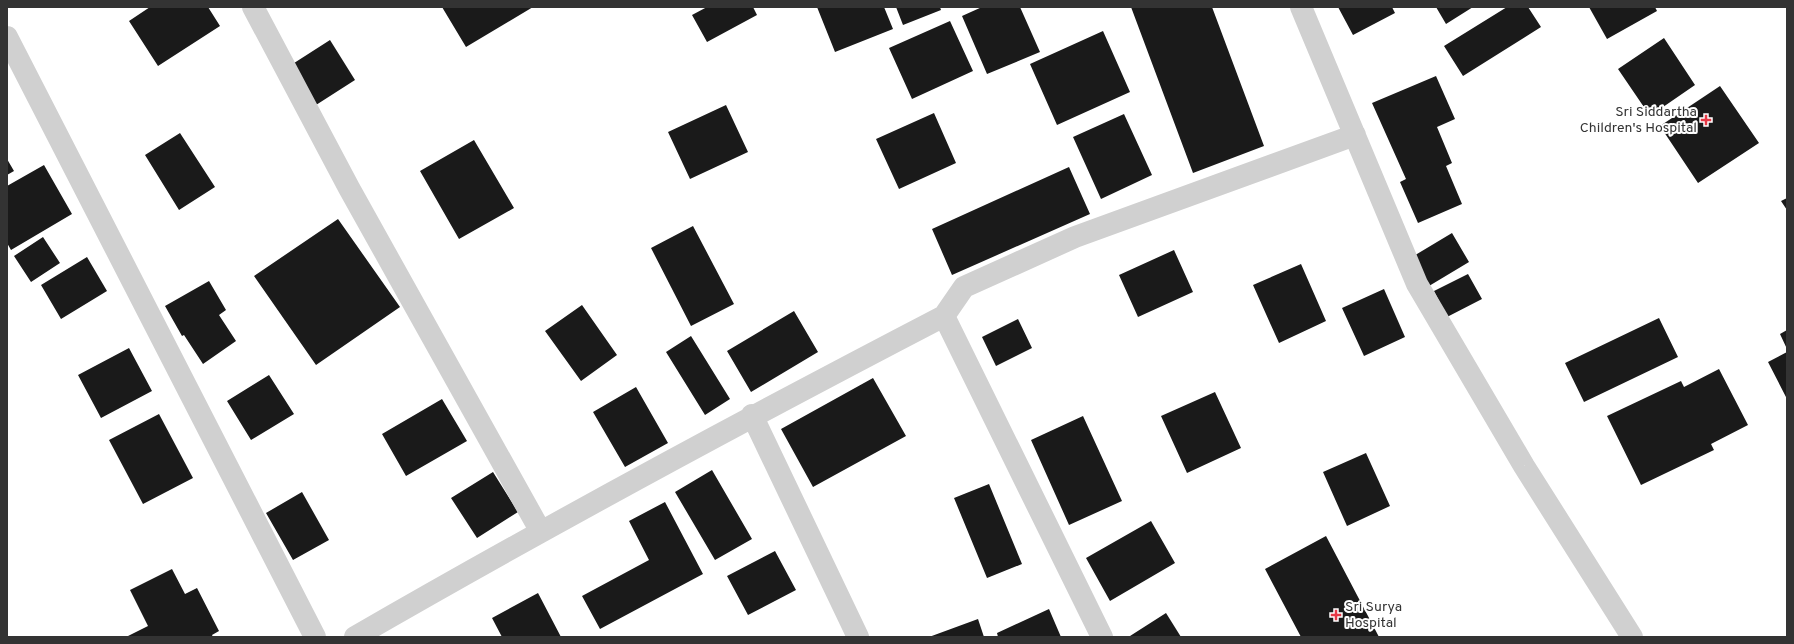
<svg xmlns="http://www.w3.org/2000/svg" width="1794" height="644" viewBox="0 0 1794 644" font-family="Overpass,sans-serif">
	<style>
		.building { fill: #1a1a1a }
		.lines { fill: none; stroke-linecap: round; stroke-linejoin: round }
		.minor { stroke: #d0d0d0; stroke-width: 22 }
		.poi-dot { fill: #e63946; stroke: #fff; stroke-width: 1.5 }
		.labels { text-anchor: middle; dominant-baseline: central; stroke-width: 4; stroke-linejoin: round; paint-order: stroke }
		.poi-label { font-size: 14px; fill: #333; stroke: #fff; text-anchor: end }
	</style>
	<rect width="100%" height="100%" fill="#fff"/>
	<path class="building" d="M 150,7 L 208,7 L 220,26 L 158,66 L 129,21 Z
		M 442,7 L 533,7 L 466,47 Z
		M 707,7 L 753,7 L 757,15 L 707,42 L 692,15 Z
		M 817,7 L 884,7 L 893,29 L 835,52 Z
		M 896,7 L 940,7 L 941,10 L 903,25 Z
		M 982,7 L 1020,7 L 1040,52 L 987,74 L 962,16 Z
		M 1131,7 L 1212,7 L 1264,146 L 1193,173 Z
		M 1338,7 L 1392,7 L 1395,13 L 1353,35 Z
		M 1436,7 L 1473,7 L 1446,24 Z
		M 1507,7 L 1528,7 L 1541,27 L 1463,76 L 1444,46 Z
		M 1589,7 L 1655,7 L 1657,11 L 1607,39 Z
		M 950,21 L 973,71 L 912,99 L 889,48 Z
		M 1103,31 L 1130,92 L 1057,125 L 1030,64 Z
		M 1664,38 L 1695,85 L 1650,116 L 1618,69 Z
		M 330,40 L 355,80 L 316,105 L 291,65 Z
		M 1436,76 L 1455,119 L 1437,127 L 1452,163 L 1446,166 L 1462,204 L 1418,223 L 1400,182 L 1406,179 L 1372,103 Z
		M 1720,86 L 1759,143 L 1698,183 L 1660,126 Z
		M 726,105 L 748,152 L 690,179 L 668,132 Z
		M 934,113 L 956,163 L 899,189 L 876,139 Z
		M 1124,114 L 1152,175 L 1101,199 L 1073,137 Z
		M 180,133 L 215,187 L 179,210 L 145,155 Z
		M 474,140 L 514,208 L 459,239 L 420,171 Z
		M 7,159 L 14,171 L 7,175 Z
		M 44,165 L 72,214 L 11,250 L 7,243 L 7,186 Z
		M 1069,167 L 1090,214 L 952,275 L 932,229 Z
		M 1787,198 L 1787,210 L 1781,201 Z
		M 338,219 L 400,307 L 316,365 L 254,276 Z
		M 693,226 L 734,304 L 691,326 L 651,248 Z
		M 1452,233 L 1469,262 L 1429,286 L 1412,257 Z
		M 43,237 L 60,263 L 31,282 L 14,256 Z
		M 1174,250 L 1193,292 L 1138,317 L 1119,275 Z
		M 87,257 L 107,291 L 61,319 L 41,285 Z
		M 1301,264 L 1326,321 L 1279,343 L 1253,285 Z
		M 1468,274 L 1482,299 L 1447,317 L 1434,291 Z
		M 209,281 L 226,310 L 219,315 L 236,341 L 203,364 L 184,335 L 182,336 L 165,306 Z
		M 1384,289 L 1405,337 L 1364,356 L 1342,308 Z
		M 582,305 L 617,355 L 581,381 L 545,331 Z
		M 794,311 L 818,352 L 751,392 L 727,351 Z
		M 1659,318 L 1678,357 L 1584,402 L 1565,363 Z
		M 1018,319 L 1032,348 L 996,366 L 982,337 Z
		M 1787,330 L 1787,349 L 1780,334 Z
		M 691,336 L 730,399 L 705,415 L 666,352 Z
		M 129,348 L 152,391 L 101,418 L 78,375 Z
		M 1787,352 L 1787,399 L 1768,362 Z
		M 1719,369 L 1748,425 L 1711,444 L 1714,450 L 1641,485 L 1607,416 L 1681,381 L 1684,387 Z
		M 269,375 L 294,414 L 251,440 L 227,401 Z
		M 873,378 L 906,436 L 813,487 L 781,429 Z
		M 636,387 L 668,443 L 625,467 L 593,412 Z
		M 1215,392 L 1241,448 L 1187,473 L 1161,416 Z
		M 442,399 L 467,441 L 406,476 L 382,434 Z
		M 159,414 L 193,478 L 143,504 L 109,440 Z
		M 1083,416 L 1122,501 L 1069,525 L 1031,440 Z
		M 1366,453 L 1390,506 L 1347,526 L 1323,472 Z
		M 712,470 L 752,539 L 715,560 L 675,492 Z
		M 493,472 L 518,512 L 477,538 L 451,498 Z
		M 989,484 L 1022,564 L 987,578 L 954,498 Z
		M 302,492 L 329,540 L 293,560 L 266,513 Z
		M 665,502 L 703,574 L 600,629 L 582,596 L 649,560 L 629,521 Z
		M 1151,521 L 1175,563 L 1110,601 L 1086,558 Z
		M 1326,536 L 1379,637 L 1301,637 L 1265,569 Z
		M 775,551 L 796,590 L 748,615 L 727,576 Z
		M 172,569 L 185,594 L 197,588 L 219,631 L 212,635 L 213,637 L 126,637 L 148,626 L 130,590 Z
		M 538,593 L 561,637 L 502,637 L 492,618 Z
		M 1049,609 L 1061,637 L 998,637 L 997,633 Z
		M 1166,613 L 1181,637 L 1131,637 L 1130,636 Z
		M 978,619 L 984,637 L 929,637 Z"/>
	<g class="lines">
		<path class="minor" d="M 253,7 L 349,188 L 541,532
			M 1301,7 L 1417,284 L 1524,466 L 1632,637
			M 7,37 L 315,637
			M 944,316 L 1102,637
			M 752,415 L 858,637
			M 355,637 C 549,525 746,419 944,316 L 964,287 L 1075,237 L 1355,135"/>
	</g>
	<g class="poi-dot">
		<path d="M1704 114h4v4h4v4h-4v4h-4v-4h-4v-4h4z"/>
		<path d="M1334 609h4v4h4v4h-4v4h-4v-4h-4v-4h4z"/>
	</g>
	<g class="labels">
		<g class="poi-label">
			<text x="1697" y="112">Sri Siddartha<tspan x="1697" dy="16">Children's Hospital</tspan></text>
			<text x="1345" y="607" text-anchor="start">Sri Surya<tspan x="1345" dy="16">Hospital</tspan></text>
		</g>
	</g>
	<rect width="1794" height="644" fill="none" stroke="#333333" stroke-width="16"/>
</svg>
